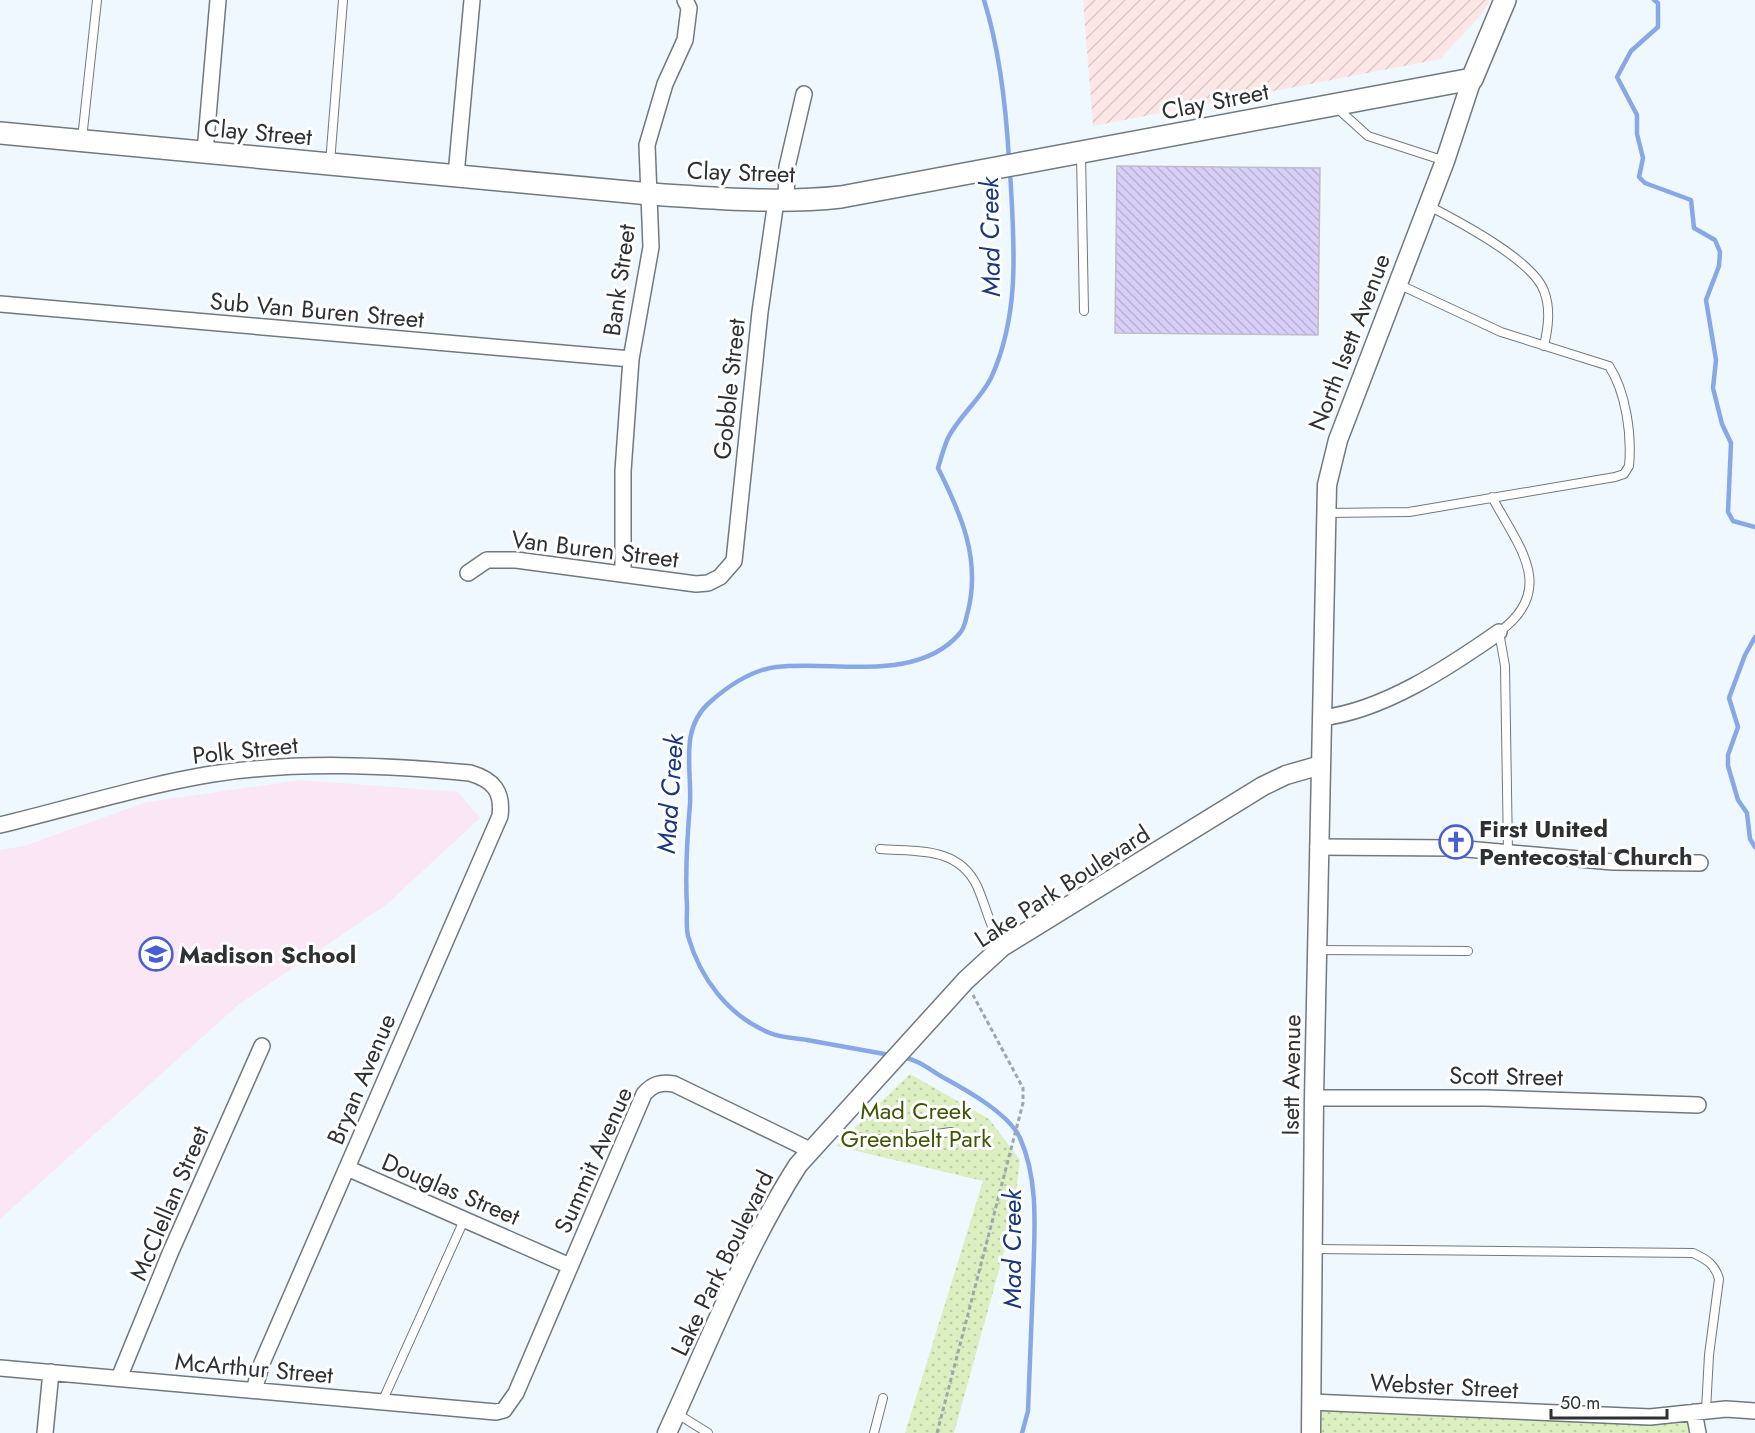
<svg xmlns="http://www.w3.org/2000/svg" width="1755" height="1433" viewBox="0 0 1755 1433" font-family="Jost,sans-serif">
	<style>
		.industrial { fill: url(#industrial-furrows) }
		.education { fill: #fae6f5 }
		.park { fill: url(#park-dots) }
		.lines { fill: none; stroke-linecap: round; stroke-linejoin: round }
		.stream { stroke: #88a7e6; stroke-width: 4.5 }
		.building { fill: url(#building-back-hatch); stroke: #bfbdc7; stroke-width: 1.5 }
		.service-casing { stroke: #71797f; stroke-width: 10 }
		.minor-casing { stroke: #71797f; stroke-width: 18 }
		.tertiary-casing { stroke: #71797f; stroke-width: 21 }
		.secondary-casing { stroke: #71797f; stroke-width: 24 }
		.path { stroke: #9fa6ab; stroke-width: 3; stroke-dasharray: 4.5 3; stroke-linecap: butt }
		.service { stroke: #fff; stroke-width: 8 }
		.minor { stroke: #fff; stroke-width: 15 }
		.tertiary { stroke: #fff; stroke-width: 18 }
		.secondary { stroke: #fff; stroke-width: 21 }
		.labels { text-anchor: middle; dominant-baseline: central; stroke-width: 6; stroke-linejoin: round; paint-order: stroke }
		.street-label { font-size: 24px; fill: #2e3134; stroke: #fff }
		.poi-label { font-size: 24px; font-weight: bold; fill: #2e3134; stroke: #fff; text-anchor: start }
		.park-label { font-size: 24px; fill: #3e5606; stroke: #fff }
		.water-label { font-size: 26px; font-style: italic; fill: #18377f; stroke: #fff }
	</style>
	<defs>
		<pattern id="industrial-furrows" width="10" height="10" patternUnits="userSpaceOnUse" patternTransform="scale(1.5)"><rect width="10" height="10" fill="#fde7e6"/><path d="M-1 1l2-2M0 10L10 0M9 11l2-2" fill="none" stroke="#d9c7c6"/></pattern>
		<pattern id="park-dots" width="8" height="8" patternUnits="userSpaceOnUse" patternTransform="scale(1.5)"><rect width="8" height="8" fill="#dbefc0"/><path d="M2 2h.1M6 6h.1" fill="none" stroke="#bccda6" stroke-width="1.8" stroke-linecap="round"/></pattern>
		<pattern id="building-back-hatch" width="6" height="6" patternUnits="userSpaceOnUse" patternTransform="scale(1.5)"><rect width="6" height="6" fill="#d8cff9"/><path d="M-1 5l2 2M0 0l6 6M5-1l2 2" fill="none" stroke="#bab2d6"/></pattern>
	</defs>
	<rect width="100%" height="100%" fill="#eff8ff"/>
	<path class="industrial" d="M 1083,0 L 1490,0 L 1482,14 L 1440,59 L 1093,126 Z"/>
	<path class="education" d="M 301,780 L 458,792 L 480,818 L 387,904 L 238,1005 L 0,1219 L 0,850 L 24,846 L 147,802 Z"/>
	<path class="park" d="M 910,1074 L 989,1119 L 1020,1160 L 1012,1223 L 954,1433 L 905,1433 L 983,1181 L 836,1146 Z
		M 1311,1402 L 1694,1412 L 1693,1433 L 1308,1433 Z"/>
	<g class="lines">
		<path class="stream" d="M 984,0 C 1000,51 1006,106 1009,160
			M 1654,0 L 1658,3 L 1658,27 L 1631,51 L 1617,77 L 1637,115 L 1637,134 L 1643,158 L 1639,177 L 1645,183 L 1691,200 L 1694,228 L 1715,240 L 1720,252 L 1719,266 L 1706,300 L 1716,360 L 1713,388 L 1722,424 L 1731,443 L 1728,512 L 1733,521 L 1755,527
			M 1755,637 L 1745,655 L 1729,698 L 1738,727 L 1728,755 L 1728,766 L 1738,800 L 1747,813 L 1750,839 L 1755,847
			M 890,1055 C 862,1050 835,1045 807,1040 C 795,1038 781,1038 770,1033 C 728,1016 700,978 688,936 C 686,927 687,916 687,907 C 685,873 687,839 690,804 C 692,768 679,729 710,702 C 727,687 752,670 776,667 C 833,660 917,684 960,633 C 965,628 966,618 968,611 C 981,559 961,514 938,468 C 941,458 944,447 948,438 C 959,416 980,400 991,378 C 1021,313 1014,241 1010,171
			M 902,1057 C 920,1060 931,1071 946,1079 C 968,1091 1009,1114 1020,1138 C 1040,1183 1034,1235 1033,1283 C 1031,1326 1030,1368 1028,1411 L 1022,1433"/>
	</g>
	<path class="building" d="M 1117,166 L 1320,168 L 1318,335 L 1115,333 Z"/>
	<g class="lines">
		<defs>
			<path id="service" d="M 1337,108 L 1368,136 L 1445,161
				M 82,139 L 97,0
				M 1081,154 L 1084,311
				M 330,163 L 343,0
				M 1429,206 C 1458,221 1533,260 1544,291 C 1551,309 1548,328 1544,346
				M 1492,497 C 1518,546 1558,589 1499,632 L 1505,666 L 1508,852
				M 1326,513 L 1409,512 L 1615,477 L 1624,474 L 1629,466 C 1632,435 1626,392 1609,366 L 1501,332 L 1398,284
				M 880,849 C 917,852 958,846 977,886 C 986,906 990,927 1001,946
				M 1317,950 L 1468,951
				M 831,1128 C 870,1148 909,1137 951,1132
				M 1314,1249 L 1693,1253 C 1706,1259 1715,1264 1719,1279 L 1709,1355 L 1706,1410
				M 382,1402 L 465,1218
				M 676,1413 L 708,1433
				M 874,1433 L 883,1398"/>
			<path id="minor" d="M 205,152 L 218,0
				M 456,175 L 472,0
				M 786,201 L 787,167 L 804,94
				M 0,304 L 631,359
				M 468,573 L 487,560 L 516,560 L 696,584 L 708,583 L 720,577 L 734,561 L 760,312 L 776,201
				M 623,574 L 623,471 L 631,359 L 651,247 L 647,145 L 665,84 L 685,40 L 689,8 L 685,0
				M 1321,718 C 1383,711 1449,667 1499,632
				M 0,825 C 71,808 140,786 212,774 C 298,761 384,765 470,773 C 494,780 503,792 500,816 L 262,1363 L 254,1390
				M 1318,847 L 1455,848 L 1613,862 L 1700,863
				M 1314,1098 L 1485,1098 L 1698,1105
				M 347,1168 L 570,1266
				M 0,1368 L 496,1412 L 504,1410 L 516,1393 L 644,1094 C 653,1084 660,1082 674,1084 L 810,1150
				M 119,1378 L 171,1251 L 262,1046
				M 1311,1402 L 1650,1417 L 1726,1409 L 1755,1411
				M 1694,1412 L 1698,1433
				M 45,1433 L 51,1372"/>
			<path id="tertiary" d="M 667,1433 C 708,1344 745,1248 798,1165 L 966,980 L 1002,947 L 1263,786 L 1286,775 L 1321,765
				M 1311,1433 L 1314,1098 L 1327,485 L 1338,440 L 1445,161 L 1472,79"/>
			<path id="secondary" d="M 0,133 L 650,194 C 714,198 777,204 841,197 L 1472,79 L 1505,0"/>
		</defs>
		<use href="#service" class="service-casing"/>
		<use href="#minor" class="minor-casing"/>
		<use href="#tertiary" class="tertiary-casing"/>
		<use href="#secondary" class="secondary-casing"/>
		<path class="path" d="M 937,1433 L 1023,1103 L 1023,1088 L 973,995"/>
		<use href="#service" class="service"/>
		<use href="#minor" class="minor"/>
		<use href="#tertiary" class="tertiary"/>
		<use href="#secondary" class="secondary"/>
	</g>
	<defs>
		<symbol id="church-ring" viewBox="-11 -11 22 22"><circle r="9.5" fill="#fff" stroke="#4a5ed3" stroke-width="1.5"/><path d="M-1.2-6h2.4v3.5h3.3v2.4h-3.3V6h-2.4V-.1h-3.3v-2.4h3.3Z" fill="#4a5ed3"/></symbol>
		<symbol id="school-ring" viewBox="-11 -11 22 22"><circle r="9.5" fill="#fff" stroke="#4a5ed3" stroke-width="1.5"/><path d="M0-5L7-2L0 1L-7-2ZM-4 1L0 2.5L4 1V4Q0 6-4 4Z" fill="#4a5ed3"/></symbol>
	</defs>
	<g fill-rule="evenodd">
		<use href="#church-ring" x="1437" y="823" width="38" height="38"/>
		<use href="#school-ring" x="137" y="935" width="38" height="38"/>
	</g>
	<g class="labels">
		<g class="street-label">
			<text transform="translate(1215 101) rotate(-11)">Clay Street</text>
			<text transform="translate(258 132) rotate(5)">Clay Street</text>
			<text transform="translate(741 172) rotate(2)">Clay Street</text>
			<text transform="translate(619 280) rotate(-82)">Bank Street</text>
			<text transform="translate(317 310) rotate(5)">Sub Van Buren Street</text>
			<text transform="translate(1349 342) rotate(-69)">North Isett Avenue</text>
			<text transform="translate(729 389) rotate(-84)">Gobble Street</text>
			<text transform="translate(595 549) rotate(7)">Van Buren Street</text>
			<text transform="translate(245 750) rotate(-6)">Polk Street</text>
			<text transform="translate(1062 886) rotate(-33)">Lake Park Boulevard</text>
			<text transform="translate(1291 1075) rotate(-89)">Isett Avenue</text>
			<text transform="translate(1506 1076) rotate(1)">Scott Street</text>
			<text transform="translate(361 1079) rotate(-67)">Bryan Avenue</text>
			<text transform="translate(593 1160) rotate(-66)">Summit Avenue</text>
			<text transform="translate(451 1189) rotate(23)">Douglas Street</text>
			<text transform="translate(169 1203) rotate(-67)">McClellan Street</text>
			<text transform="translate(722 1263) rotate(-64)">Lake Park Boulevard</text>
			<text transform="translate(254 1368) rotate(5)">McArthur Street</text>
			<text transform="translate(1444 1386) rotate(3)">Webster Street</text>
		</g>
		<g class="poi-label">
			<text x="1479" y="828">First United<tspan x="1479" dy="28">Pentecostal Church</tspan></text>
			<text x="179" y="954">Madison School</text>
		</g>
		<g class="park-label">
			<text x="916" y="1110">Mad Creek<tspan x="916" dy="28">Greenbelt Park</tspan></text>
		</g>
		<g class="water-label">
			<text transform="translate(990 237) rotate(-91)">Mad Creek</text>
			<text transform="translate(670 794) rotate(-86)">Mad Creek</text>
			<text transform="translate(1012 1249) rotate(-90)">Mad Creek</text>
		</g>
	</g>
	<path d="M1551 1409v9h116v-9" fill="none" stroke="#2e3134" stroke-width="3"/>
	<text x="1560" y="1409" font-size="18" fill="#2e3134" stroke="#ffffff" stroke-width="4.5" paint-order="stroke">50 m</text>
</svg>
